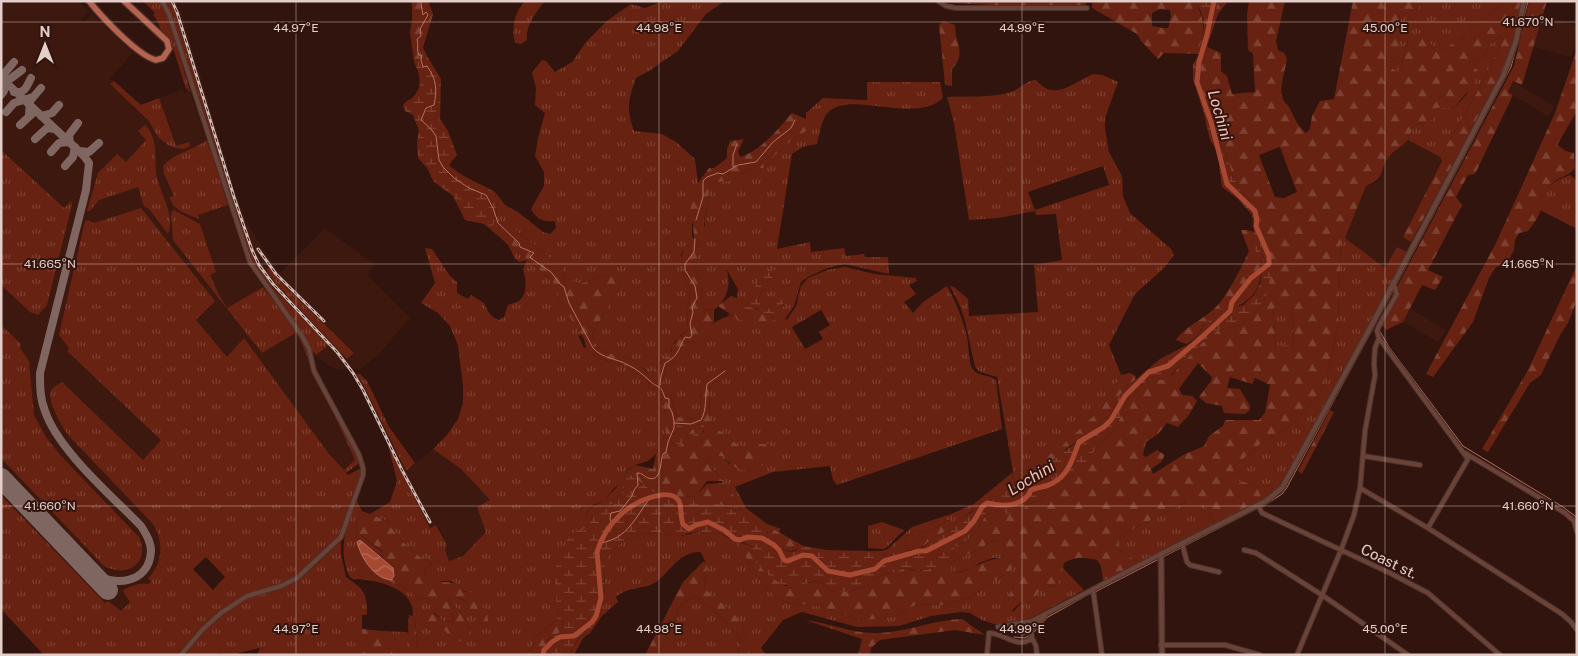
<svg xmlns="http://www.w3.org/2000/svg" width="1578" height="656" viewBox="0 0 1578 656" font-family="'Public Sans',sans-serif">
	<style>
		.built { fill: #3c180f; fill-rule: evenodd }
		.grass { fill: url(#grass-tufts); fill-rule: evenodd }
		.forest { fill: url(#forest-firs); fill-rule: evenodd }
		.wetland { fill: url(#wetland-marsh) }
		.water { fill: url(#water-waves); stroke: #b8705f }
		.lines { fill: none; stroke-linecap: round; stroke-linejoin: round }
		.stream { stroke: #b8705f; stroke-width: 1 }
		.river { stroke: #a64832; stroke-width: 5 }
		.taxiway { stroke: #806660; stroke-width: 8 }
		.runway { stroke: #806660; stroke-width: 20 }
		.minor-casing { stroke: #4d322b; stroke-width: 6 }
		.tertiary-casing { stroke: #4d322b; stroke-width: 7 }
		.primary-casing { stroke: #4d322b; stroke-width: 8 }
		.minor { stroke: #694238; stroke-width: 4 }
		.tertiary { stroke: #694238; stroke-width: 4.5 }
		.primary { stroke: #b5634f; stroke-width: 5.5 }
		.rail-casing { stroke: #cfb9b3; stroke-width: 3 }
		.rail { stroke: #31140d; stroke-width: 1; stroke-dasharray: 4; stroke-linecap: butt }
		.ticks { fill: none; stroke: #e3cec9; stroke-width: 1; stroke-opacity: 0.45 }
		.labels { text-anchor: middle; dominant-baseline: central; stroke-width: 4; stroke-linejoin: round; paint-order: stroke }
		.street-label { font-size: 15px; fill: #e3cec9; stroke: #31140d }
		.water-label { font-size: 16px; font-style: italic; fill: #f3bfb1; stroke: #31140d }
		.ticks-label { font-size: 12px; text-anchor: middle; fill: #e3cec9; stroke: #31140d; stroke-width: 4; stroke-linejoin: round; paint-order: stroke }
	</style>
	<defs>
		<pattern id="grass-tufts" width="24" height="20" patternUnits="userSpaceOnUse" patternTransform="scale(1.25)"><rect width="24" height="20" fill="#672211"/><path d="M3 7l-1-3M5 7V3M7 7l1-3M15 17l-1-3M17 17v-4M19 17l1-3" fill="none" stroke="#7d4132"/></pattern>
		<pattern id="forest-firs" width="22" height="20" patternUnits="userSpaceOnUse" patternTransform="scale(1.25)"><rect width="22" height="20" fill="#672211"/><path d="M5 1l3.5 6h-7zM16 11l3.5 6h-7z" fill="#7d4132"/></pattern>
		<pattern id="wetland-marsh" width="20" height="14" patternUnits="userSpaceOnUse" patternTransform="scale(1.25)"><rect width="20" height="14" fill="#672211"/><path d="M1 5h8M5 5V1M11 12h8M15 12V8" fill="none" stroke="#7d4132"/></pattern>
		<pattern id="water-waves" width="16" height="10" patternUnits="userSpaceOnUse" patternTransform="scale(1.25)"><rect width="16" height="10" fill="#a64832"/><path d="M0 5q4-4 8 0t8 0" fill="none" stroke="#b66a58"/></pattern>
	</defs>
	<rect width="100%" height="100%" fill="#31140d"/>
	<path class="built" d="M 1,1 L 79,1 L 89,11 L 81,19 L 84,22 L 92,14 L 133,53 L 110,78 L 141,105 L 183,89 L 184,93 L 190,91 L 246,260 L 263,287 L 227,308 L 297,332 L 355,460 L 344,470 L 349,477 L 292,579 L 44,655 L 1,609 ZM 206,557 L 225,577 L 213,590 L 193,569 Z
		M 170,1 L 175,1 L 180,8 L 235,192 L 247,222 L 272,263 L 280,273 L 325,228 L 375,265 L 367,275 L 410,318 L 378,355 L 359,370 L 337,369 L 329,366 L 316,355 L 329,345 L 273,288 L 255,260 L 220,158 L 174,8 ZM 269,268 L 285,286 L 354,353 L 347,359 L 275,283 L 266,269 Z
		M 1543,14 L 1577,26 L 1577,42 L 1571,57 L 1533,47 Z
		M 1513,81 L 1554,106 L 1549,117 L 1508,92 Z
		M 1408,140 L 1440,157 L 1442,160 L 1403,237 L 1411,242 L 1407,252 L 1397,247 L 1385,268 L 1345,238 L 1366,186 L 1375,183 L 1382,176 L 1388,158 Z
		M 1411,309 L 1446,330 L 1438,342 L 1403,322 Z
		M 351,374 L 356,374 L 363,384 L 406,471 L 433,449 L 461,469 L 490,500 L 487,532 L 463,556 L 449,561 L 445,550 L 447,545 L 439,528 L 437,527 L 430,528 L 368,402 Z"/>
	<path class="grass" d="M 143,1 L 160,1 L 167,14 L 190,91 L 188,92 L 188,88 L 186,89 L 173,48 C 161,40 162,25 153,15 L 155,13 Z
		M 165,1 L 170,1 L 174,8 L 220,158 L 255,260 L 273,288 L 329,345 L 316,355 L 311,350 L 304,336 L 251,261 L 170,12 Z
		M 524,1 L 544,2 C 536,12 525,27 527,40 L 521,44 L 515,43 C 512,33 513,21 518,11 C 519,8 523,5 524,1 Z
		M 663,1 L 725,1 L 706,14 L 678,51 L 649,71 L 636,78 C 628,101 626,108 634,131 L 662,134 L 676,142 L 695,159 L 698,183 L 688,223 L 692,225 L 692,236 L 681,254 L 681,258 L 683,274 L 689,287 L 690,296 L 688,305 L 687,331 C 678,335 670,345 671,355 L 660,363 L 652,373 L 648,373 C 643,369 638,363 632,360 C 616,351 597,359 592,334 L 621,285 L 607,274 L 580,284 L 565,278 L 562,267 L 553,261 L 541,250 L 514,229 L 506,237 L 516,250 L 548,277 L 558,289 L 559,300 L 578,327 L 581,336 L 578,335 L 584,348 L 599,359 L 618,363 L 641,374 L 661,399 L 666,416 L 666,433 L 656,454 L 648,461 L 635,465 L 628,470 L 622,483 L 614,488 L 605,500 L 593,505 L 587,512 L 557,597 L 558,619 L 535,637 L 530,652 L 525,655 L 400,655 L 400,650 L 394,636 L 383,634 L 383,631 L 407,632 L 418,650 L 415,621 L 418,611 L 423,611 L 443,628 L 450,637 L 471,630 L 460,611 L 451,604 L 448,599 L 450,597 C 465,596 468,605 475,617 L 468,592 L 463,590 L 452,581 L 435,581 L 427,578 L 424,572 L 432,563 L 420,557 L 404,543 L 385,520 L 370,514 L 390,502 L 397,481 L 388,445 L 430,528 L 436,525 L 447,545 L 445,550 L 449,561 L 463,556 L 486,532 L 477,507 L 490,500 L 461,469 L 433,449 L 447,435 L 458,419 L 463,403 L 463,386 L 458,345 L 450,326 L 438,313 L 421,303 L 435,283 L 425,248 L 432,249 L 450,276 L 457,282 L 457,293 L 468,299 L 471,295 L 484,303 C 488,311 490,317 499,320 L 504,317 L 508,305 C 511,304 518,302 520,300 C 528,292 526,279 523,269 L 527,260 L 519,262 C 512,257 512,250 507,244 C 503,239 496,235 491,230 C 498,218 497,205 495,192 L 505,205 L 518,212 L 543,232 L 550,234 L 556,228 L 555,221 C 544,222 537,220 531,209 L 544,186 L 544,172 L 535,156 L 538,138 L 545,113 L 535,105 L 536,88 L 532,73 L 542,60 L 546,61 L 555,72 L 572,62 L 586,42 L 608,20 L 631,4 L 645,8 Z
		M 1424,1 L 1505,1 L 1502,5 L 1473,27 L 1463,38 L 1440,51 L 1435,51 L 1428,39 L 1408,41 L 1399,72 C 1393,71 1391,69 1390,63 L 1398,56 L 1401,48 C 1392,35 1396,28 1404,14 L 1417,9 Z
		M 1501,35 L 1503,38 L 1483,82 L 1440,157 L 1408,140 L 1413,128 L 1417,124 L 1426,123 L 1430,110 L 1436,107 L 1450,108 L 1457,105 L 1467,94 L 1471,66 L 1469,62 L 1484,57 L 1489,45 Z
		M 1093,74 L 1103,75 L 1118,82 L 1105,118 L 1105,129 L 1109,152 L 1122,176 L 1123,196 L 1130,213 L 1171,249 L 1174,255 L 1164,268 L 1135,294 L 1109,345 L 1121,375 L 1102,408 L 1061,448 L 1028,469 L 1013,472 L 1012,479 L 1001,491 L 956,522 L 948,520 L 933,529 L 904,537 L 906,542 L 905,550 C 890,559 881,556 867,551 L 882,551 L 888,549 L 912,527 L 951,514 L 974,504 L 1013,472 L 997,377 L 980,372 L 975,367 L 965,321 L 960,306 L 950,286 L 954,287 L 968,299 L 969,316 L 1038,312 L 1034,265 L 1062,260 L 1056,214 L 1036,215 L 1035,211 L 998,218 L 969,220 L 954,123 L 947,97 C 968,96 991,98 1011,92 C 1020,89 1026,80 1036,80 C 1055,102 1072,83 1093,74 ZM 1103,166 L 1109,185 L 1035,210 L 1028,192 Z
		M 114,81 L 141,105 L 159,98 L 176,146 L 189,142 L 190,146 L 184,149 L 176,148 L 168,145 L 158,137 L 149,121 L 110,84 Z
		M 867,82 L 940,82 L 943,98 C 914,126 845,87 826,115 C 821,123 819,135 817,144 L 803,147 L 792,154 L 777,249 L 810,242 L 811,252 L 844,248 L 846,256 L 864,254 L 865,257 L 888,257 L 889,274 L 845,264 L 827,268 L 808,277 L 801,282 L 794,306 L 785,319 L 787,320 L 796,306 L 801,286 L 808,278 L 827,270 L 845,267 L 874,274 L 916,278 L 917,281 L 909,285 L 916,294 L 904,302 L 913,313 L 923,302 L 947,286 C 956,303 963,319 967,337 C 969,346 968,360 972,368 C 977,377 989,374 996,380 L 1002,429 L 837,485 L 833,480 L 830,466 L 773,472 L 735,487 L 746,508 L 767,524 L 781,529 L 779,532 L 775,530 L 767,532 L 741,509 L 730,489 L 724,485 L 717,473 L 706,462 L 707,460 L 712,456 L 723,456 L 729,464 L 768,450 L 769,444 L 745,451 L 725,434 L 715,428 L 710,419 L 709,393 L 711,385 L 724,375 L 701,385 L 700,413 L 695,419 L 677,417 L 670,393 L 664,386 L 663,380 L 667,365 L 673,363 L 687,341 L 695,342 C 706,328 717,317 736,315 C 750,326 757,321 774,320 L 784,305 L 780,300 L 768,309 L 761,305 L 758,300 L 761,293 L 766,288 L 767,283 L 775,275 L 764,273 L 755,288 L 753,297 L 744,307 L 740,305 L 737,298 L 738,289 L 727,270 C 731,287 727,299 714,310 L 704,309 C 700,301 703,293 701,285 C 699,276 694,270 694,261 L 699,255 L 700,246 L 697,242 L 705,225 L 704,220 L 708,204 L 709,189 L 714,183 L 732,180 L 742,173 L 754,168 L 763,168 L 770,163 L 775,155 L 793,139 L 806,131 L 806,113 L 823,98 L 867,100 ZM 821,310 L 830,325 L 819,332 L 823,339 L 805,349 L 792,327 Z
		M 145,125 C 161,141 152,162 158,181 C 163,198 175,217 168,234 L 149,209 L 144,206 L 138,187 L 99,200 L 90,211 L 87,211 L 98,173 L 117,154 L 126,162 L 146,140 L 138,131 Z
		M 207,140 L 228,205 L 198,215 L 199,219 C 188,214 172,211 170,197 L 174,196 L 164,174 L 163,166 C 174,153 193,150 207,140 Z
		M 1,150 L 64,208 L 71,201 L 72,205 L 47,305 L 38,315 L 30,312 L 1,285 Z
		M 1570,175 L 1577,180 L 1577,229 L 1540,210 C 1543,190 1550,181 1570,175 Z
		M 141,208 L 215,301 L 196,320 L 227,357 L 244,338 L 329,454 L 344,470 L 355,460 L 322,388 L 360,459 L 358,464 L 346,473 L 348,475 L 359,469 L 362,472 L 360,480 L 342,535 L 297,577 C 281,586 263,589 246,596 C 218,607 199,633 180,655 L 44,655 L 1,609 L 1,495 L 105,603 L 108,601 L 121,611 L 130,602 L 123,591 C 128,586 142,582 149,584 L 151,581 L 148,578 C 163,564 164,541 153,524 L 68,435 C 62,426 45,400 52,389 C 54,386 59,384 62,382 L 143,460 L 161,440 L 67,351 L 69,348 L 59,335 L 85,221 L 88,220 L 94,223 ZM 206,557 L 225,577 L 213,590 L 193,569 Z
		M 174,210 L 200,224 L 216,272 L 210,275 L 218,293 L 227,308 L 263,287 C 281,311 306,336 311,366 L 297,332 L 262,353 L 173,240 L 171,212 Z
		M 1341,238 L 1345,238 L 1385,268 L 1397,247 L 1407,252 L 1337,385 L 1281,485 L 1276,491 L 1263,500 L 1255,484 L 1236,481 L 1233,468 L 1260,444 L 1292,425 L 1321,392 L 1328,371 L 1338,325 Z
		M 269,268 L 285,286 L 354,353 L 347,359 L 275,283 L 266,269 Z
		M 1291,306 L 1294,345 L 1276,346 L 1273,307 Z
		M 1,325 L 21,344 L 20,348 L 29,361 L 34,415 L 46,437 L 62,457 L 139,537 C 151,563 127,578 104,566 L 1,458 Z
		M 356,374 L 360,374 L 367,381 L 389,427 L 415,463 L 406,471 L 363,384 Z
		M 1052,462 L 1047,476 L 1036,482 L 1012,484 L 1036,468 Z
		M 357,501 L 362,511 C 357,518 354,525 358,533 L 382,552 L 383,559 L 360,540 L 357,542 L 360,553 L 387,580 L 405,588 L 418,598 L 429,599 L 440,606 L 452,614 L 454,621 L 444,622 L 435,613 L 417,609 L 413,613 C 412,587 376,580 356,579 L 354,580 C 348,576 348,574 346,567 C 339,542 348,525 357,501 Z
		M 1187,502 L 1201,502 L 1209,511 L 1214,524 L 1139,563 L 1119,550 L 1119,540 L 1123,534 Z
		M 882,522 L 904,530 L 886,548 L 883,549 L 868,548 L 868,526 Z
		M 700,532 L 708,534 L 718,533 L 738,542 L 749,563 L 763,584 L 776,597 L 788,603 L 819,606 L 861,621 L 895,616 L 917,604 L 942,605 L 971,597 L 990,583 L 1009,572 L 1023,555 L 1018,578 L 1014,583 L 1008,598 L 1013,612 L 1022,602 L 1031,603 C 1041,589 1040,587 1058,586 L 1062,567 L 1084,590 L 1031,618 L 997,625 L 982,620 L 970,613 L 961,612 L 931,616 L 899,626 L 857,627 L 802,612 L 783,620 L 761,648 L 766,655 L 752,655 L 745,636 L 743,625 L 704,588 C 706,575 709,563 700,552 C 679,552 671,571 656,582 C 644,590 628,586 616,597 L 618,602 L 602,616 L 590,633 L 583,638 L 574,655 L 571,655 L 572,648 L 582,635 L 588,632 L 600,617 L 604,598 L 605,560 L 612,550 L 625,540 L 642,534 L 662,533 L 681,536 Z
		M 1003,539 L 1005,553 L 1002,558 L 993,558 L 979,563 L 973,568 L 953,574 L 950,566 L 953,561 L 983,548 C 987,541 996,541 1003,539 Z
		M 341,540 L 341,554 L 346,577 C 364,589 367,593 367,615 L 362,615 L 362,655 L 257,655 L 260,648 L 238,653 L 238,655 L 218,653 L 217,655 L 188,655 L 186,650 C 202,632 221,610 244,599 C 261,590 281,589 298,579 C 313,570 328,552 341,540 Z
		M 694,596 L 723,618 L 740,637 L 738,655 L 658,655 L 675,620 L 678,609 L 684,602 Z"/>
	<path class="forest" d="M 412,1 L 428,1 L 433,14 L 423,48 L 427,56 L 414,62 L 410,32 L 412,20 Z
		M 940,1 L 1086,1 L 1085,7 L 1032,7 L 950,3 Z
		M 1092,1 L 1195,1 C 1207,24 1203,30 1199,54 L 1164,53 L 1158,59 L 1141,41 L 1137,34 L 1092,8 ZM 1160,9 L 1170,10 L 1171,17 L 1168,28 L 1163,28 L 1152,26 L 1152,13 Z
		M 1218,1 L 1228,1 L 1218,14 L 1207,47 L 1221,53 L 1221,71 L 1227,76 L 1232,94 L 1255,92 L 1253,54 L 1248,50 L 1247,15 L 1249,1 L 1285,1 L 1276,41 L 1278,50 L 1284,53 L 1287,58 C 1286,70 1277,90 1284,101 C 1286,105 1286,102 1289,107 C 1295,118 1296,124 1306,133 L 1310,129 L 1312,116 L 1320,101 L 1334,99 L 1353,1 L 1424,1 L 1417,9 L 1404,14 C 1397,26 1392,36 1402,48 L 1398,56 L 1390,63 L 1391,68 L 1399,72 L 1408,41 L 1418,37 L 1428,39 L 1435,51 L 1440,51 L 1463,38 L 1473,27 L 1502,5 L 1505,1 L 1522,1 L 1513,41 L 1501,74 L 1411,242 L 1403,237 L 1442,161 L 1440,157 L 1483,82 L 1503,38 L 1501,35 L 1489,45 L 1484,57 L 1469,62 L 1471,66 L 1478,70 C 1477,83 1470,89 1462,98 C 1458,102 1457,107 1450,108 C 1442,109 1438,106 1430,110 L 1433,115 L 1432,120 L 1427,123 L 1417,124 C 1411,129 1411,135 1407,141 C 1402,147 1394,150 1389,157 C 1378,170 1388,177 1366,186 L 1345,238 L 1341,239 L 1338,325 L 1328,371 L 1321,392 L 1292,425 L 1260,444 L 1233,468 L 1237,481 L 1255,484 L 1263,500 L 1214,524 L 1209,511 L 1201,503 L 1187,502 L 1123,534 L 1119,540 L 1119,550 L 1139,563 L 1103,581 L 1101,566 L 1097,560 C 1084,557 1076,556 1064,563 L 1058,586 C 1040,587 1041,589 1031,603 L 1021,602 L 1006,616 L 1001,613 L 1002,604 L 1008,598 L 1014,583 L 1018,577 L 1023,555 L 1009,572 L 990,583 L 971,597 L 942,605 L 917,604 L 895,616 L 861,621 L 819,606 L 788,603 L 776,597 L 763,584 L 749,563 L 738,542 L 754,547 L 785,586 L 794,586 L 818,581 L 834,592 L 849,592 L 866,586 L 875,578 L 885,574 L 893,573 L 905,568 L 916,571 L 931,569 L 951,557 L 956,546 C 971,541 979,528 986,514 L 1003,510 L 1020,512 L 1028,504 L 1040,500 L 1048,490 L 1055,484 L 1065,482 L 1070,478 L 1089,459 L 1095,450 L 1115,429 L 1132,391 L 1149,380 L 1172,375 L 1193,351 L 1212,334 L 1220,329 L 1239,326 L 1253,316 L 1257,310 L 1265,304 L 1269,268 L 1259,248 L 1263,231 L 1253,206 L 1241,191 L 1232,174 L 1226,153 L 1218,142 L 1217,133 L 1199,80 L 1201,63 ZM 1280,147 L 1297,192 L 1284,198 L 1275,197 L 1259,155 ZM 1291,306 L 1294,345 L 1276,346 L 1273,308 ZM 1198,363 L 1212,377 L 1211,381 L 1199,397 L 1206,403 L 1222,406 L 1224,413 L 1245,414 L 1250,410 L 1250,406 L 1240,389 L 1227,388 L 1230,377 L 1252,384 L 1255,378 L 1270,385 L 1265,413 L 1259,420 L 1225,420 L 1223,426 L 1209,436 L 1204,446 L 1183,455 L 1153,474 L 1151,469 L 1161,462 L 1165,455 L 1157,450 L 1146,457 L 1143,455 L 1146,442 L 1158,434 L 1167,423 L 1178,427 L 1189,415 L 1197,401 L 1192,396 L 1182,395 L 1179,389 ZM 1003,540 L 1005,553 L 1002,558 C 991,559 983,562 974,567 C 967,571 959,572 953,574 L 950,566 L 953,561 L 983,548 C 987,541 996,540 1003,540 Z
		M 1529,1 L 1547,1 L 1522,85 L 1513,81 L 1508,92 L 1513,95 L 1475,174 L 1468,175 L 1456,197 L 1462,205 L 1428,270 L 1443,277 L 1435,290 L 1422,285 L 1403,322 L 1386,330 L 1379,321 L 1514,66 Z
		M 943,21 L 955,25 C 955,44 967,53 952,69 L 952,86 L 945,85 L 939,25 Z
		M 1577,49 L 1577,111 L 1557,145 L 1566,151 L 1574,153 L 1575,168 C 1566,179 1558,175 1549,187 C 1544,194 1543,201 1541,209 C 1539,217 1533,224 1528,231 L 1519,233 L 1515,240 L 1514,250 L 1507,263 L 1496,267 L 1489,278 L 1473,322 L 1433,377 L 1426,374 L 1496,243 L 1555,113 Z
		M 792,113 L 806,119 L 806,131 L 793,139 L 775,155 L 770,163 L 763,168 L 754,168 L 742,173 L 732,180 L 714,183 L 709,189 L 708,204 L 704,219 L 704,235 L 699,238 L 697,242 L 702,249 L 699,255 L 694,261 C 694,270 699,276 701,285 C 703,293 700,301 704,309 L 714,310 L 714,322 L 695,342 L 687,341 L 685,345 C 687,358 679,362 667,365 L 663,380 L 664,386 L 670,393 L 677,417 L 695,419 L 700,413 L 701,385 L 707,377 L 718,370 L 727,369 L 724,375 L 711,385 L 709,393 L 710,419 L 715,428 L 725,434 L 745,451 L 753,444 L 769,444 C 769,448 769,453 768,456 C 766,467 752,472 742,470 C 734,468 728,462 723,456 L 712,456 L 707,460 L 706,462 L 717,473 L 722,481 L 707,481 L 698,493 L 707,484 L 723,483 L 730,489 L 741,509 L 735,511 L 717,503 L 694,506 L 695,496 L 681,497 L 661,492 L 656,494 L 627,472 L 635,465 L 653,469 L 656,454 L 666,433 L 666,416 L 661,399 L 641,374 L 618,363 L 599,359 L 584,348 L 586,347 L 584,339 L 559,300 L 558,289 L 548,277 L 516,250 L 505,237 L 514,229 L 541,250 L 553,261 L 562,267 L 565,278 L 580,284 L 607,274 L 618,274 L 621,285 L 592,334 C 597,359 616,351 632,360 C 638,363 643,369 647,373 L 652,373 L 665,358 L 671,355 L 672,345 L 675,343 L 677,338 L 687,331 L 688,305 L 690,296 L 689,287 L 683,274 L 681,258 L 685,245 L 692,236 L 694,239 L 693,221 L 692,225 L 688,223 L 688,215 L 698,183 L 709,168 L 714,168 L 727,158 L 727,149 L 730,141 L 744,139 L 738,151 L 740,157 C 762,150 777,130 792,113 ZM 700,424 L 704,431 L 701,437 L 700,443 L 687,440 L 694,434 L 694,430 L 691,430 L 683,443 L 676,447 L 671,441 L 677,430 L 676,426 L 685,427 Z
		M 1241,230 L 1247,230 L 1254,232 C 1252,247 1257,249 1261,262 C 1262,266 1261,270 1261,274 C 1259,303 1231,307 1210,321 C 1199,327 1199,340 1186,344 L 1176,340 C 1185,326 1203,320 1215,308 C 1226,298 1243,265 1249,251 Z
		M 1577,265 L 1577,300 L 1568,323 L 1560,335 L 1541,375 L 1530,383 L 1488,452 L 1482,449 L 1528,370 Z
		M 731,296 L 737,298 L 740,305 C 745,307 752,306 757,309 C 763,311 763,314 769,315 L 774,320 L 754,323 L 736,319 L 735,315 L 727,316 L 730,314 L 718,306 Z
		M 1130,373 L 1136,376 L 1135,380 L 1129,384 L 1120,395 L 1110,415 L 1102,420 L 1097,429 L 1067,448 L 1052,462 L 1036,468 L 1012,484 L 1009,483 L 1013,477 L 1013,472 L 1028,469 L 1061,447 L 1102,408 L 1121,375 Z
		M 1330,410 L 1334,412 L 1302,474 L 1298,471 Z
		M 622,483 L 624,493 L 615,498 L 613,503 L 593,515 L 588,527 L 583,530 L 579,527 C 584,522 585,515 589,510 C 593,504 600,504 605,499 C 612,494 614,488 622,483 Z
		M 362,511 L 385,520 L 404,543 L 420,557 L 432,563 L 424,572 L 427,578 C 438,583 451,581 462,585 L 463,591 L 476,593 L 482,599 L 482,606 L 487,612 L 488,621 L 484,626 C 481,623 477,620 475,616 C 466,605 468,596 450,597 L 448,599 L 451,604 L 460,611 L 471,630 L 471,642 L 455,641 C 444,632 444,625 428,622 L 423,611 L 418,611 L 415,621 L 418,650 L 412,652 L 409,648 C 409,636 407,627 409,615 L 413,616 L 413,613 L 417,609 L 429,609 L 444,622 L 454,621 L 452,614 L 429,599 L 418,598 L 405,588 L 387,580 L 391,580 L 393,568 L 383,559 L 382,551 L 358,533 C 354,525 357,518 362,511 Z
		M 948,520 L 956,522 L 954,528 C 947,531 939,534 933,539 C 920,547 922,551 905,550 L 906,542 L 903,537 L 933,529 Z
		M 769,530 L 775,530 L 798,543 L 797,549 C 786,556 773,544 766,535 Z
		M 704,561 L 707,566 L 704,588 L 732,612 L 743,625 L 745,636 L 753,653 L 738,655 L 740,637 L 723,618 L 694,596 L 684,602 L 678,609 L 675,620 L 658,655 L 645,655 L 683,582 Z
		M 558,619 L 563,619 L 564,625 L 558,634 L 550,638 L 539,655 L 526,655 L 530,652 L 535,637 Z
		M 962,619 L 985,635 L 955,630 L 880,640 L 871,648 L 870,655 L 858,655 L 862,639 L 805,620 C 830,623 853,634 878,633 C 907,632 933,620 962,619 Z
		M 362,629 L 383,631 L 383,634 L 394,635 L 400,650 L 400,655 L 362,655 Z"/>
	<path class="wetland" d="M 1195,1 L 1218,1 L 1201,63 L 1199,80 L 1217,133 L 1218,142 L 1226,153 L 1232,174 L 1241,191 L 1253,206 L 1262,223 L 1263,231 L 1259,248 L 1271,274 L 1265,304 L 1257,310 L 1253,316 L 1239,326 L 1220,329 L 1204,341 L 1166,380 L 1149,380 L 1132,391 L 1115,429 L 1095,450 L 1090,459 L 1070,478 L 1065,482 L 1055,484 L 1048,490 L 1040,500 L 1028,504 L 1021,512 L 1007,514 L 1003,510 L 986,514 C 979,528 971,541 956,546 L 951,557 L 944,565 L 931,569 L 916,571 L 911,569 L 905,568 L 893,573 L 885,574 L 875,578 L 866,586 L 849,592 L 834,592 L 818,581 C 810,581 803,585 795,586 C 777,588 758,567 750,553 L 754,547 L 718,533 L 709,534 L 700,532 L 690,533 L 681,536 L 662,533 L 642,534 L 625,540 L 612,550 L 605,560 L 604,598 L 600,617 L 588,632 L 581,635 L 572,648 L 570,655 L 539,655 L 550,638 L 558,634 L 564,625 L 563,619 L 558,619 L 554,571 L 567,540 L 579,527 L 583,529 L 588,527 L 593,515 L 613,503 L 615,498 L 624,493 L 622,483 L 627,472 L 656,494 L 666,491 L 681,497 L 695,496 L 694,505 C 710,496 719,505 735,511 L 741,509 L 767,532 L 766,535 C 773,544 786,556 797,550 L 798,543 L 804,546 L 827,550 L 867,551 L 884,556 L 905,550 L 913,551 L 922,548 L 934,537 L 954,528 L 956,522 L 963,517 L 972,512 L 977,506 L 1009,483 C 1024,485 1035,483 1047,476 L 1052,462 L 1060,454 L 1097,429 L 1102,420 L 1110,415 L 1120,395 L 1129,384 L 1135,380 L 1160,359 L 1193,342 L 1207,322 L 1234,307 L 1243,305 L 1254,295 L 1261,282 L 1262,263 L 1253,246 L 1254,232 L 1252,215 L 1237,198 L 1222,187 L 1217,150 L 1210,140 L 1204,114 L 1193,79 L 1193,65 L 1199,54 L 1204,25 L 1201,12 Z
		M 427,56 L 441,79 L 440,119 L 448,131 L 457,155 L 449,165 C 461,177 480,183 495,192 C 497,205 498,218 491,230 L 484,224 L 465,220 L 453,196 L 434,182 L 427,168 L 418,158 L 417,141 L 419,131 L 413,115 L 405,111 L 403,106 C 405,101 408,101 412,98 C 424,87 420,74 414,62 Z
		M 775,270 L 775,275 L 767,283 L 766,288 L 761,293 L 758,300 L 761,305 L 768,309 L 779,300 L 784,300 C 784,308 779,314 774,320 L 769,315 L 763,314 L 757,308 L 744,307 L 753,297 L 754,288 L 764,273 Z
		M 700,424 L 704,425 C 704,432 701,436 700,443 L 694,447 L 687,447 L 687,440 L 694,434 L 694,430 L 691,430 L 683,443 L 676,447 L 671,441 L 677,430 L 676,425 L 685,427 Z"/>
	<path class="water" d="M 360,540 L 393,568 L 394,576 L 391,580 C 373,578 361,557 357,542 Z"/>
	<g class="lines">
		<path class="stream" d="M 422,1 L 421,4 L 423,15 L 426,12 L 428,15 L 420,29 L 421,36 L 417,39 C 419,45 416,49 419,55 L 422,55 L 421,60 L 423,67 L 427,66 C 437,80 437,90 434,105 L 426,108 L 421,120 L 431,129 L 436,136 L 439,160 L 443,167 L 454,178 L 469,188 L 486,195 L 493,208 L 498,223 L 519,243 L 520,247 L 534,253 L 530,257 L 532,259 L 551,272 L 560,284 L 564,287 L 569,303 L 593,348 C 603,359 616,358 628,365 C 637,369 643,375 650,381 C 660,390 660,383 665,398 L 669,399 L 669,407 L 672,412 L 674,421 L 674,428 L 668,442 L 666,452 L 663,454 C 660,461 662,483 648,478 C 643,476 643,473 637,473 L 638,485 L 634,490 L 632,496 L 620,511 L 611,513 L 610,518 L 612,525
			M 733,167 L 733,155 L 737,144
			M 696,220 L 703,197 L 703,181 L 707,177 L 718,173 L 723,174 L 738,165 L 756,162 L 773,142 L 791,128 L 795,120
			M 1395,287 L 1511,67 L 1528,1
			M 1379,330 L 1389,347 L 1463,446 L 1563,507 L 1575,516 L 1577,519
			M 660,385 L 661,376 L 665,363 C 679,356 678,349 685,337 L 690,338 L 692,335 L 690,324 L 693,312 L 692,307 L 697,298 L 695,286 L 685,270 L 685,264 L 694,252 L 695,239
			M 674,423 L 691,424 L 701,420 C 707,410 705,396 707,384 L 725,371
			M 1262,507 L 1282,494 L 1286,489 L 1393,291
			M 601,543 C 628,538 635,518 650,498
			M 1095,592 L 1258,508
			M 1033,633 L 1048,617 L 1091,593
			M 1014,637 L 1025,638 L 1030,635"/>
		<path class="river" d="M 543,655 L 544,650 L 552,642 L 560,637 L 574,636 L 592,622 L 596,616 L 601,598 L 597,552 C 606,522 631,500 661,495 C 667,494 675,495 679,501 C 682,507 680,517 683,524 L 689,529 L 696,525 L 708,522 L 724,530 L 735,539 L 740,540 L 747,537 L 762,538 L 774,545 L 779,550 L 784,560 L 788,561 L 803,555 L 812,556 L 828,571 L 850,575 L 875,569 L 884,561 L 919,551 L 926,551 L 965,531 L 974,521 L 982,507 L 987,503 C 1003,507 1024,507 1031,490 C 1036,488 1041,487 1046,486 C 1068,479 1072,460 1079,442 L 1104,427 L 1111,420 L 1125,396 L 1149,372 L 1168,366 L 1202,337 L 1230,311 L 1232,302 L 1251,278 L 1269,264 L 1269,256 L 1256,226 L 1257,221 L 1255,211 L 1227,184 L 1211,122 L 1197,82 L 1199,62 L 1207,35 L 1214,1"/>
		<path class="taxiway" d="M 1,78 L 84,156 L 89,163 L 86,190 L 40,373 C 40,386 40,399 45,411 C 58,450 112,496 141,526 C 146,534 151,542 151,551 C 149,585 113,587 91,572
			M 2,79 L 10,79 L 22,70
			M 4,81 L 3,75 L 14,62
			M 14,92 C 25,94 27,86 31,78
			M 1,95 L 4,91 L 5,82
			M 6,112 L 14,103 L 33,97
			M 29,115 L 30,101 L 41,88
			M 41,116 L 52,113 L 59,105
			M 20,125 L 32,114
			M 35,139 L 47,128 L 55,129
			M 70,143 L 69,135 L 78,123
			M 79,151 L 89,152 L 99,143
			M 51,152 L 59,143 L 68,142
			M 65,166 L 73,157 L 75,147"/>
		<path class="runway" d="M 1,478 L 108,590"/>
		<defs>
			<path id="minor" d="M 162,1 L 169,14 L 250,262 L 302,336 L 309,349 L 314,371 L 359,455 L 363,468 L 363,475 L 341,537 L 297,578 L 281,586 L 247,596 L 221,613 L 203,629 L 181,655
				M 938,1 L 946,6 L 956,8 L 1087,8
				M 1393,283 L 1397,294 L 1379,326 L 1377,331 L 1379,338 L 1468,459 L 1428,528
				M 1465,453 L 1565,513 L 1574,521 L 1577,532
				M 1363,456 L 1420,465
				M 1360,488 L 1428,528 L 1562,614 L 1571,622 L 1577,630
				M 1258,505 L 1262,513 L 1390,573 L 1428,593 L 1500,655
				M 1182,543 L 1187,562 L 1190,565 L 1219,572
				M 1244,550 L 1256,553 L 1322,595 L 1408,655
				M 1093,589 L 1102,655
				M 998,627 L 1032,621 L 1161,554
				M 1000,627 L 1023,633 L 1031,630
				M 1032,638 L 1036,646 L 1037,655
				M 1161,645 L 1225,645 L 1260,655
				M 987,655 L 989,633 C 1004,633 1018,650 1032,638 L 1031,630 L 1045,616
				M 1297,655 L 1341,550 L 1354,515 L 1360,488 L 1365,431 L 1375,375 L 1374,364 L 1375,348 L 1379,338"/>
			<path id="tertiary" d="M 1162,655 L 1161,554 L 1266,501 L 1282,488 L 1369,330 L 1504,74 L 1516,41 L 1524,1"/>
			<path id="primary" d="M 89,1 C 101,16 138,56 156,60 L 163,58 L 169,49 L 167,41 L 124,1"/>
		</defs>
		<use href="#minor" class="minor-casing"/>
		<use href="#tertiary" class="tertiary-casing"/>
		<use href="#primary" class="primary-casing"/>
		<use href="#minor" class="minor"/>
		<use href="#tertiary" class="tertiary"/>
		<use href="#primary" class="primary"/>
		<defs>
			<path id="rail" d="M 172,1 L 177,12 L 234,197 L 252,250 L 259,265 L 273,284 L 337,352 L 353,373 L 363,390 L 402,470 L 430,522
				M 258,249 L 276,274 L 324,321"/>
		</defs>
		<use href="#rail" class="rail-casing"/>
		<use href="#rail" class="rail"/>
	</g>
	<path class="ticks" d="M 296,1 L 296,655M 659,1 L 659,655M 1022,1 L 1022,655M 1385,1 L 1385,655M 1,22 L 1577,22M 1,264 L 1577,264M 1,506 L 1577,506"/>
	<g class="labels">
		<g class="street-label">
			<text transform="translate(1389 561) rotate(26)">Coast st.</text>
		</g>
		<g class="water-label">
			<text transform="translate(1220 115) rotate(74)">Lochini</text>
			<text transform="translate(1031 478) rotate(-31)">Lochini</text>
		</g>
	</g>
	<g class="ticks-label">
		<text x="1528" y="26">41.670°N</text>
		<text x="296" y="32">44.97°E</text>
		<text x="659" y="32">44.98°E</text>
		<text x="1022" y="32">44.99°E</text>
		<text x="1385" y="32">45.00°E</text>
		<text x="50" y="268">41.665°N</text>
		<text x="1528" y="268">41.665°N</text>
		<text x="50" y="510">41.660°N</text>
		<text x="1528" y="510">41.660°N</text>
		<text x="296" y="633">44.97°E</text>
		<text x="659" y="633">44.98°E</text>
		<text x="1022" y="633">44.99°E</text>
		<text x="1385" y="633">45.00°E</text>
	</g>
	<rect width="1578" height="656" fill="none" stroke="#e3cec9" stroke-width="5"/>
	<g transform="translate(45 45)" stroke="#31140d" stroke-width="4" paint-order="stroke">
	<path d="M0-4L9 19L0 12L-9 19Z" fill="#e3cec9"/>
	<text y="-8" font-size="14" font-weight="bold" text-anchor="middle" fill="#e3cec9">N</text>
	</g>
</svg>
